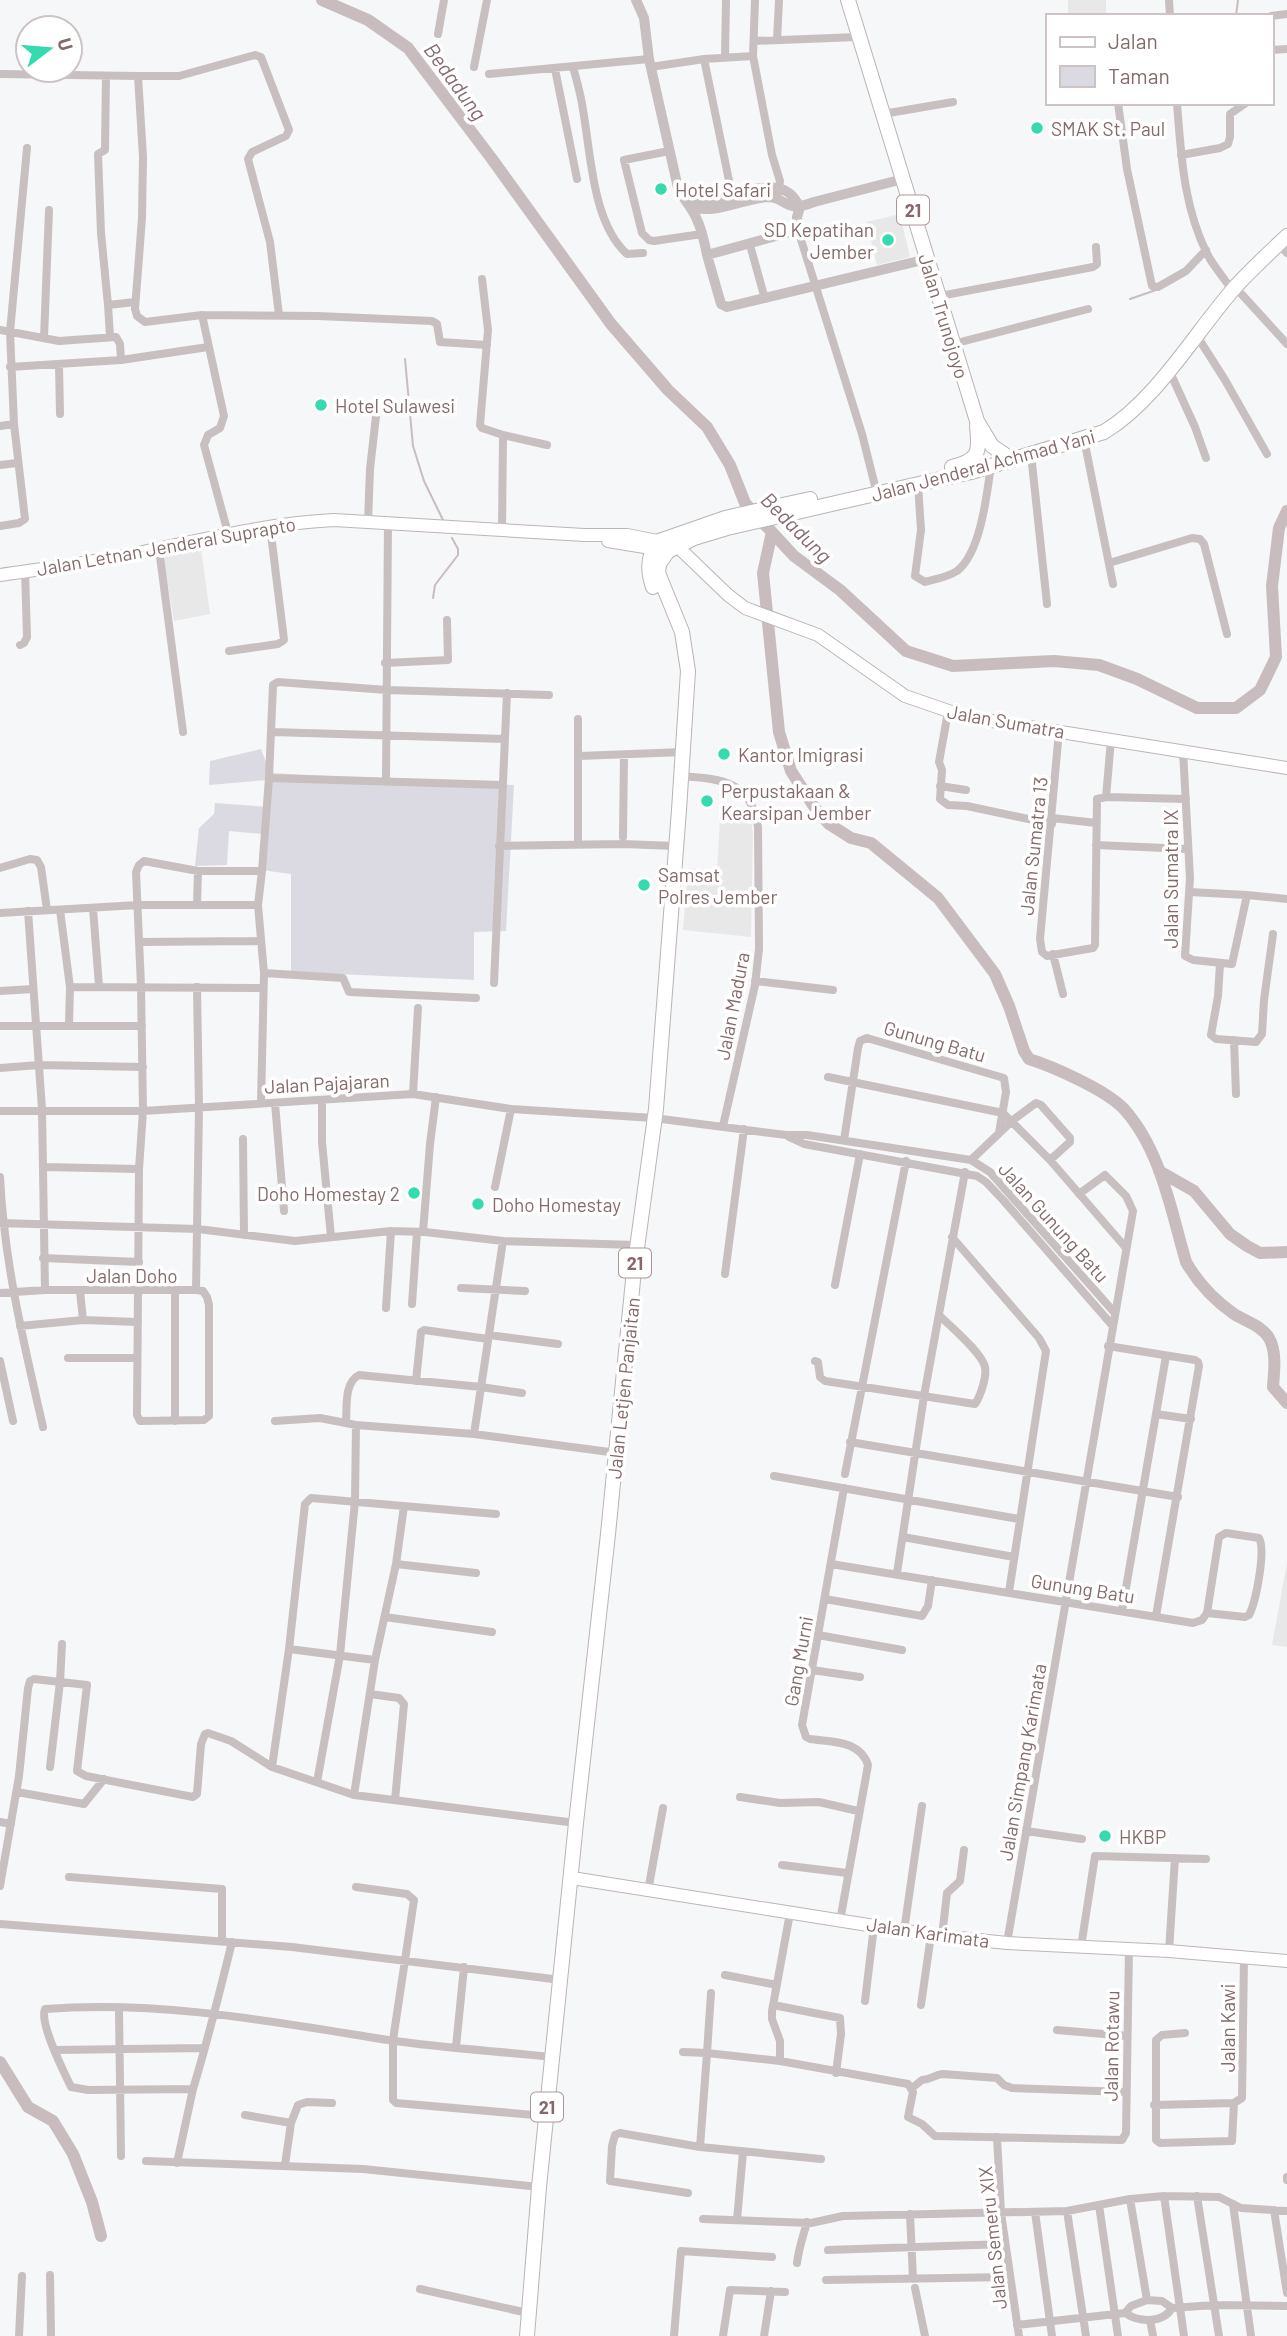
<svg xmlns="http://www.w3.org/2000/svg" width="1287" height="2336" viewBox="0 0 1287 2336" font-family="Barlow,sans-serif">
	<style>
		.built { fill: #e9e8e9 }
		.green { fill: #dbdae2 }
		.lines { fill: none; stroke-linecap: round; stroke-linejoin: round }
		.stream { stroke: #c9bcbe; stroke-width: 2 }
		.river { stroke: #c9bcbe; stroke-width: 12 }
		.secondary-casing { stroke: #beb4b5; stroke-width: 14 }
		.trunk-casing { stroke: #bab3b4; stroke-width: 16 }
		.minor { stroke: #c7bfc0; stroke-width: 8 }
		.tertiary { stroke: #c7bfc0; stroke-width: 10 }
		.secondary { stroke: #fff; stroke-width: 12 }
		.trunk { stroke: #fff; stroke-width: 14 }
		.poi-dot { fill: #35daaf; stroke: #fff; stroke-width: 2.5 }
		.labels { text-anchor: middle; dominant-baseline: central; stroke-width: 7; stroke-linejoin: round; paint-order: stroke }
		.shield { fill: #fff; stroke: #aa9697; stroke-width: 2 }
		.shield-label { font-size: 18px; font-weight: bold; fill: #85696b }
		.poi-label { font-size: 19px; fill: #85696b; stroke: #fff; text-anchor: start }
		.street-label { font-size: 19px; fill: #85696b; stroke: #fff }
		.water-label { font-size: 21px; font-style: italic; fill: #876a71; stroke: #fff }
	</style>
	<rect width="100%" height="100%" fill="#f6f7f8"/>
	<path class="built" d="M 1068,0 L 1106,0 L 1106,16 L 1068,16 Z
		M 900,214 L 910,257 L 877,265 L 866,222 Z
		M 201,548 L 210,614 L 174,621 L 163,556 Z
		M 720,818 L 751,819 L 753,834 L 751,937 L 683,930 L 688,868 L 717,871 Z
		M 1287,1562 L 1287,1647 L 1272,1645 Z"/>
	<path class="green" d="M 261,749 L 270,773 L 514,785 L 506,931 L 474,932 L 474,980 L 291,972 L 291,874 L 261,870 L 263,834 L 229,831 L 227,865 L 195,866 L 199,828 L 214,814 L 215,803 L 269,807 L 267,780 L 209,785 L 210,761 Z"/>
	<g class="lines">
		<path class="stream" d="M 1236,16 L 1238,0
			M 1130,299 L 1156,290
			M 405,359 L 413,446 L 424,481 L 443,520
			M 433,598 L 435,585 L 458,555 L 458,549 L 452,538"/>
		<path class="river" d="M 322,0 L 368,20 L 408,48 L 492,159 L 611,324 L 668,390 L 707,427 L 730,465 L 745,503 L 794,556 L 840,590 L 906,651 L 953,666 L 1054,661 L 1099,665 L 1137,679 L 1197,708 L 1236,708 L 1260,690 L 1276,657 L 1272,586 L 1279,528 L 1287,511
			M 772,532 L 763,573 L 779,732 L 791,771 L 817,811 L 829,824 L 851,838 L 871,843 L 938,898 L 995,974 L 1009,1006 L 1024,1051 L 1029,1059 C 1054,1067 1106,1090 1124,1109 C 1161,1150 1171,1211 1186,1262 C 1198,1283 1214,1300 1234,1314 C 1245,1321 1262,1326 1269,1338 C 1277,1352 1274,1372 1273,1387 L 1287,1403
			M 1159,1171 L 1194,1191 L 1230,1234 L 1247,1246 L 1260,1253 L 1287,1252
			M 0,2062 L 28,2107 L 53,2121 L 73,2154 L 92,2202 L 101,2236"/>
		<defs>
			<path id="secondary" d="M 608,541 L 663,550
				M 0,575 C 48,568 96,562 143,552 C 207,539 269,523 334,520 L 584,535 L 627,535 L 668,543 L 677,546 L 728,595 L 745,608 L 818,635 L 905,696 L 966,717 L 1287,768
				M 572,1878 L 931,1935 L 1007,1943 L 1169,1951 L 1287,1961"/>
			<path id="trunk" d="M 848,0 L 977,421 L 992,446 L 1011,459
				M 952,467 C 979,460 980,453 977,426
				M 653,587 C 647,570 647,555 659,541 L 725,518 L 810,499
				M 527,2336 L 539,2187 L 576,1823 L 608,1534 L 634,1270 L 656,1109 L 679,810 L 688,671 L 682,632 L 658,573 L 659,564 L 668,551 L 694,538 L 727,528 L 971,472 L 1104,432 C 1157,400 1196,331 1237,285 C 1253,268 1270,252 1287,236"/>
		</defs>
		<use href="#secondary" class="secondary-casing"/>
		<use href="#trunk" class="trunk-casing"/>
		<path class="minor" d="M 1169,0 L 1170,16
			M 1271,16 L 1287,14
			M 438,34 L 444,0
			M 777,40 L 779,0
			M 754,41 L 857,37
			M 1271,50 L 1287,49
			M 753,56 L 755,0
			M 725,57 L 726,0
			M 704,59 L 733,200
			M 474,67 L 487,0
			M 573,67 C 577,81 581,95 583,110 C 591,154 592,222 627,254 L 643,253
			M 651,67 L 704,59 L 753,56 L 772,155 L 780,181 L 778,193
			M 555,69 L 577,179
			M 0,74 L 138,76 L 143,157 L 142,218 L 135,309 L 137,316 L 145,322 L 202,315 L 224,416 L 220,428 L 208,435 L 204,445 L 228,533
			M 489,74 L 649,59
			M 106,76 L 105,150 L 98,154 L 101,233 L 108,305 L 135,302
			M 138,76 L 179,76 L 255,55 L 261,57 L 289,130 L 286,136 L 252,152 L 248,159 L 270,242 L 279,315
			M 1118,103 L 1127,169 L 1152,286 L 1158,287 L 1186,271 L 1206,250
			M 1177,103 C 1181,156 1184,212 1210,259 C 1217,270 1225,280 1233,291
			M 883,114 L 953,102
			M 669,151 L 624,160 L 642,233 L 649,240 L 654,241 L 702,234
			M 1181,155 L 1220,148 L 1228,144 L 1230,137 L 1230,114 L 1246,103
			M 798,230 L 862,434 L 875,486
			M 1279,244 L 1287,253
			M 750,245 L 765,299
			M 482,279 L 488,330 L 480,425 L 482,428 L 503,435 L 502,529
			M 1235,287 L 1287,344
			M 940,296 L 1093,267 L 1097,264 L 1096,247
			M 108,305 L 110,336
			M 202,315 L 318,316 L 432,321 L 437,324 L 440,342 L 487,345
			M 0,330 L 59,341 L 116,337 L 120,344 L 121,360
			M 1197,336 L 1225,380 L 1267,454
			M 44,338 L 49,210
			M 953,344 L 1088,309
			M 59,365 L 60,414
			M 10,367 L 121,360 L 208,347
			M 1169,370 L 1195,427 L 1206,458
			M 0,426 L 14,424
			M 503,435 L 547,445
			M 1084,439 L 1113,584
			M 1031,454 L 1047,604
			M 0,465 L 17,463
			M 918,484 L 921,530 L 915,576 L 925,582 C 936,579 948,577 957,571 C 981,553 987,493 991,465
			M 368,522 L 370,469 L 376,416
			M 0,526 L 19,523 L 25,519 L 14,424 L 10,332 L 27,148
			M 159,549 L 183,732
			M 1109,563 L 1192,538 L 1200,539 L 1204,544 L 1227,634
			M 20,645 L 24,643 L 27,637 L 25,571
			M 229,651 L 278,644 L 284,640 L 270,526
			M 385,663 L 448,660 L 447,620
			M 948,712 L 939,762 L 942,770 L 940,799 L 948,805 L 967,806 L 1052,824
			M 578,719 L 578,844
			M 1059,731 L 1040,939 L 1042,952 L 1047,956 L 1093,948 L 1095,945 L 1097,799 L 1106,797 L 1111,740
			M 272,732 L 505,739
			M 1183,751 L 1190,878 L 1185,956 L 1193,960 L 1232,964 L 1247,895 L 1189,892
			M 579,756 L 683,752
			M 681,776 C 721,779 751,780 758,827 L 759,949 L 755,985 L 723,1126
			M 386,780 L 388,523
			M 502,785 L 269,778 L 273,685 L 278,682 L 387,690 L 549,695
			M 940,786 L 966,790
			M 1106,797 L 1186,799
			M 1052,818 L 1096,823
			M 623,837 L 624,755
			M 1096,845 L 1188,849
			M 499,846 L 623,844 L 675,846
			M 0,868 L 30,859 L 37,860 L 41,867 L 47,910
			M 262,871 L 269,778
			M 1247,895 L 1287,899
			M 197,905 L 198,871
			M 93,908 L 99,986
			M 60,910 L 70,987 L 69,1025
			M 28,911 L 42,1109 L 45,1290
			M 0,913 L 138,905 L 258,905
			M 140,942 L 261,941
			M 1053,954 L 1063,994
			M 1220,964 L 1218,996 L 1211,1035 L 1216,1039 L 1256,1042 L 1262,1034 L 1264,1000 L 1273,934
			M 264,973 L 343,978 L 349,992 L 476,998
			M 755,981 L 833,990
			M 494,983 L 507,693
			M 70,987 L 263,988
			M 0,991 L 33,989
			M 0,1026 L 142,1026
			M 1234,1040 L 1236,1094
			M 0,1068 L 39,1065 L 143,1067
			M 828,1077 L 1003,1113 L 1050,1160 L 1126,1248
			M 413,1094 L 418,1008
			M 322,1100 L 322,1142 L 331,1237
			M 275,1103 L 284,1211
			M 0,1111 L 143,1111 L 413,1094 L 511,1109 L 654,1118 L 786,1135 L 807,1135 L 971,1160 L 990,1172 L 1114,1312
			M 789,1137 L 804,1144 L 977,1176 L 986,1182 L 1003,1200 L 1112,1325
			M 243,1139 L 244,1235
			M 844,1140 L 858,1048 L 860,1041 L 867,1038 L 1004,1078 L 1006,1092 L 999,1133
			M 971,1160 L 1013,1120 L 1036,1103 L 1041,1105 L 1070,1138 L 1070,1142 L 1050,1160
			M 44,1167 L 139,1169
			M 0,1177 C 4,1262 24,1344 43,1427
			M 495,1187 L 511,1109
			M 0,1223 L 198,1229 L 295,1241 L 391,1231 L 425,1232 L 503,1241 L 637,1245
			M 423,1232 L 430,1144 L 436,1097
			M 952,1237 L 1039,1338 L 1046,1351 L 1009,1592
			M 43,1258 L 139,1262
			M 725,1274 L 744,1129
			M 835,1285 L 860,1154
			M 461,1288 L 525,1291
			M 196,1290 L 203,1291 L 207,1297 L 209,1305 L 209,1416 L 204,1420 L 140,1421 L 137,1415 L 139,1169 L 143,1111 L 141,986 L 136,872 L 139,865 L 144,861 L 198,871 L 262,871 L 258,905 L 264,973 L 261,1102
			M 80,1291 L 83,1320
			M 0,1293 L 45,1290 L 196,1290 L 199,1108 L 197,987
			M 412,1304 L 417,1232
			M 386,1308 L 391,1231
			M 20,1326 L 83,1320 L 138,1322
			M 489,1335 L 558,1344
			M 1108,1346 L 1195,1360 L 1198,1362 L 1199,1366 L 1156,1616
			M 68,1358 L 137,1358
			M 0,1361 L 13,1421
			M 815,1361 L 818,1362 L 820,1377 L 825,1381 L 975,1404 C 980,1397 987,1377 985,1367 C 982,1353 951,1327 940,1316
			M 416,1381 L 421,1332 L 424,1330 L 488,1339
			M 1156,1414 L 1191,1419
			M 175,1421 L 175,1291
			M 275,1421 L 320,1418 L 356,1425 L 474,1434 L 617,1453
			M 346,1423 C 347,1408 344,1382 359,1375 L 481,1387 L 522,1393
			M 474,1434 L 503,1241
			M 850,1442 L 1178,1497
			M 845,1474 L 906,1161
			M 774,1476 L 1019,1519
			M 903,1537 L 1014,1557
			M 396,1564 L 476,1573
			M 831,1564 L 1193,1623 L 1202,1620 L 1207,1613 L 1219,1537 L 1226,1533 L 1259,1538 C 1266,1550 1256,1602 1249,1615 L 1245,1617 L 1207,1613
			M 897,1573 L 924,1396 L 965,1172
			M 825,1599 L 922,1616 L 928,1606 L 932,1580
			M 1122,1611 L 1166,1356
			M 385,1617 L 492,1632
			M 818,1635 L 902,1650
			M 289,1649 L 305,1504 L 311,1498 L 496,1514
			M 812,1670 L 860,1677
			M 370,1694 L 399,1698 L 404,1704 L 395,1800
			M 50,1767 L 60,1682 L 62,1644
			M 272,1767 L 289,1649 L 375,1660
			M 317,1782 L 340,1655 L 355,1501 L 356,1425
			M 17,1792 L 84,1804 L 104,1779
			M 354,1795 L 375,1660 L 396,1564 L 404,1506
			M 740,1797 L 780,1803 L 819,1802 L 858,1811
			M 0,1822 L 11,1824
			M 1026,1831 L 1082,1839
			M 782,1865 L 847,1873
			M 69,1877 L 222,1889 L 222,1941
			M 0,1886 L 19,1776 L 28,1688 L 30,1681 L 34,1679 L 87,1685 L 77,1771 L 86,1776 L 193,1797 L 197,1794 L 201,1744 L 205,1734 L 208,1733 L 231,1741 L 272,1767 L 354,1795 L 576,1823
			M 356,1887 L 407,1894 L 414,1900 L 393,2040 L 393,2100 L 396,2103 L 546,2116
			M 648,1891 L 663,1808
			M 840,1921 L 868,1765 C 860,1740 831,1742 810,1739 L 806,1737 L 802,1725 L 844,1488
			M 0,1924 L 292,1947 L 561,1980
			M 904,1931 L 922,1806
			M 942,1936 L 947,1893 L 960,1881 L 964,1850
			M 232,1942 C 220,1991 208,2040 193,2089 L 88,2090 L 71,2087 C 64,2072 39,2023 45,2009 C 160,2000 275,2022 388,2040 C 442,2048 497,2051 552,2057
			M 1007,1943 L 1133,1211 L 1126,1196 L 1105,1175 L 1079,1194
			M 1081,1947 L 1095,1856 L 1206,1859
			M 1169,1951 L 1175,1858
			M 725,1975 L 777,1985
			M 865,2001 L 874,1926
			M 773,2005 L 840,2018 L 841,2034 L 836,2073
			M 921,2005 L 931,1935
			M 119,2009 L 121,2156
			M 1057,2030 L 1127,2036
			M 1185,2033 L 1162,2035 L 1156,2040 L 1156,2140 L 1160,2143 L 1232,2141 L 1234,2103
			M 456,2047 L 464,1967
			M 55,2050 L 203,2048
			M 683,2052 L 707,2053 L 711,1993
			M 780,2061 L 780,2041 L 772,2019 L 772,2011 L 790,1913
			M 912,2088 L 922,2080 C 932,2079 934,2075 943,2074 L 997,2078 L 1004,2085 L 1012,2088 L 1126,2092
			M 1154,2105 L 1234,2103 L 1242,2098 L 1244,1957
			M 245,2115 L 291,2123
			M 997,2137 L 1001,2213 L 1019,2336
			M 821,2159 L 700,2147 L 707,2053 L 780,2061 L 908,2084 L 913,2092 L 908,2117 L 922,2124 L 935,2136 L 1122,2140 L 1126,2133 L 1129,1948
			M 146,2161 L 363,2169 L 539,2187
			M 177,2163 L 193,2089
			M 285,2165 L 291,2123 L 298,2105 L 307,2102 L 332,2103
			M 1287,2177 L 1287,2180
			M 688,2193 L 610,2181 L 612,2146 L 615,2135 L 620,2133 L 700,2147
			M 1164,2196 L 1184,2336
			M 1197,2196 L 1219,2336
			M 1130,2199 L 1147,2300
			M 1233,2204 L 1251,2336
			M 1099,2205 L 1118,2336
			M 1274,2210 L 1287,2293
			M 1067,2211 L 1086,2336
			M 1035,2212 L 1052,2336
			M 910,2214 L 913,2279
			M 703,2219 L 811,2223 L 843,2216 L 1067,2211 L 1130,2199 L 1164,2196 L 1219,2197 L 1241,2208 L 1287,2211
			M 737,2220 L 743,2152
			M 828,2250 L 1005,2244
			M 797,2263 C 799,2247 803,2237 807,2222
			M 50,2275 L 51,2336
			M 826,2280 L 1010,2277
			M 915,2288 L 925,2336
			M 420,2289 L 528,2313
			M 1147,2300 L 1162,2301 L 1172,2308 C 1163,2324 1138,2322 1125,2313 L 1131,2306 Z
			M 1172,2308 L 1214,2305 L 1287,2306
			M 1150,2320 L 1153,2336
			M 1017,2325 L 1125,2313
			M 19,2336 L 22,2276
			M 674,2336 L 681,2251 L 772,2257
			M 723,2336 L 730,2290 L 785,2292
			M 764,2336 L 771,2291"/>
		<path class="tertiary" d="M 636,0 L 644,18 L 649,59 L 678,188 C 682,196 686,201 690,207 C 700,221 704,240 707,255 L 798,230 L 797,217 L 800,207 C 795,199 791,192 781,189 C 764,182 709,201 690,206
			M 692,207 C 715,215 744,198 768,197 C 787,197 783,214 814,202 L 903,179
			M 707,255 L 721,304 L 727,307 L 927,259"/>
		<use href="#secondary" class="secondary"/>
		<use href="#trunk" class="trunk"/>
	</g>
	<g class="poi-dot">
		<circle cx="1037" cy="128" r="7"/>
		<circle cx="661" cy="189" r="7"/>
		<circle cx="888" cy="240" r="7"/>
		<circle cx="321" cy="405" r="7"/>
		<circle cx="724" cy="754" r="7"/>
		<circle cx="707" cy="801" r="7"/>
		<circle cx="644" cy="885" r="7"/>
		<circle cx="414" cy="1193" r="7"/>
		<circle cx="478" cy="1204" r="7"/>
		<circle cx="1105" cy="1836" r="7"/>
	</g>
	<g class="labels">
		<g class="shield">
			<rect x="897" y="195.5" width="32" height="29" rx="5"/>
			<rect x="619" y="1248.5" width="32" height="29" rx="5"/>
			<rect x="531" y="2092.5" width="32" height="29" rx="5"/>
		</g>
		<g class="shield-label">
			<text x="913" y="210">21</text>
			<text x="635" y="1263">21</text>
			<text x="547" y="2107">21</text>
		</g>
		<g class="poi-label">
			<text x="1051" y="128">SMAK St. Paul</text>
			<text x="675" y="189">Hotel Safari</text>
			<text x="874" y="229" text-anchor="end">SD Kepatihan<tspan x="874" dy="22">Jember</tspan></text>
			<text x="335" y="405">Hotel Sulawesi</text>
			<text x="738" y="754">Kantor Imigrasi</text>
			<text x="721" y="790">Perpustakaan &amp;<tspan x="721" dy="22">Kearsipan Jember</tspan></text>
			<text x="658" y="874">Samsat<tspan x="658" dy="22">Polres Jember</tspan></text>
			<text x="400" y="1193" text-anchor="end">Doho Homestay 2</text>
			<text x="492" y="1204">Doho Homestay</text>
			<text x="1119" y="1836">HKBP</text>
		</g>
		<g class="street-label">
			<text transform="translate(944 316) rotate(73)">Jalan Trunojoyo</text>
			<text transform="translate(983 465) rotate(-15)">Jalan Jenderal Achmad Yani</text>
			<text transform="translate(166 546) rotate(-10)">Jalan Letnan Jenderal Suprapto</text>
			<text transform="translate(1006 721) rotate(10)">Jalan Sumatra</text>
			<text transform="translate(1033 846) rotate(-84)">Jalan Sumatra 13</text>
			<text transform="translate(1170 879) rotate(-90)">Jalan Sumatra IX</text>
			<text transform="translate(732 1006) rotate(-79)">Jalan Madura</text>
			<text transform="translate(935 1041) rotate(16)">Gunung Batu</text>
			<text transform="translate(327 1083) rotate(-3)">Jalan Pajajaran</text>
			<text transform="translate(1054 1222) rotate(48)">Jalan Gunung Batu</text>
			<text x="132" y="1275">Jalan Doho</text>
			<text transform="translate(623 1388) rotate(-84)">Jalan Letjen Panjaitan</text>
			<text transform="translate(1083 1588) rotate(9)">Gunung Batu</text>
			<text transform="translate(798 1661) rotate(-80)">Gang Murni</text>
			<text transform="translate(1022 1762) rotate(-80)">Jalan Simpang Karimata</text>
			<text transform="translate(928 1932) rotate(8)">Jalan Karimata</text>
			<text transform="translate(1227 2028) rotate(-90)">Jalan Kawi</text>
			<text transform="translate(1111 2046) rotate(-89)">Jalan Rotawu</text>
			<text transform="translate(992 2238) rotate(-96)">Jalan Semeru XIX</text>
		</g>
		<g class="water-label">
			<text transform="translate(456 81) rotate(54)">Bedadung</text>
			<text transform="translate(797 527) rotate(45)">Bedadung</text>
		</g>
	</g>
	<rect x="1046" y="14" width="228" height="91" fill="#ffffff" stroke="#cec3c4" stroke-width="2"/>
	<rect x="1060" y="37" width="35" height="10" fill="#ffffff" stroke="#cec3c4" stroke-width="2"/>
	<text x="1108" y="49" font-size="21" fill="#85696b">Jalan</text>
	<rect x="1060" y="66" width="35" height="21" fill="#dbdae2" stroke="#cec3c4" stroke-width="2"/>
	<text x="1108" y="84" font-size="21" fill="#85696b">Taman</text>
	<g transform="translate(49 49) rotate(74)"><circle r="33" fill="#ffffff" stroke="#cec3c4" stroke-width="2"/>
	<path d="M0-5L12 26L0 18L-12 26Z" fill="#35daaf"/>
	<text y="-10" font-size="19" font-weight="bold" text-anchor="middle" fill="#85696b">U</text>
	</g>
</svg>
